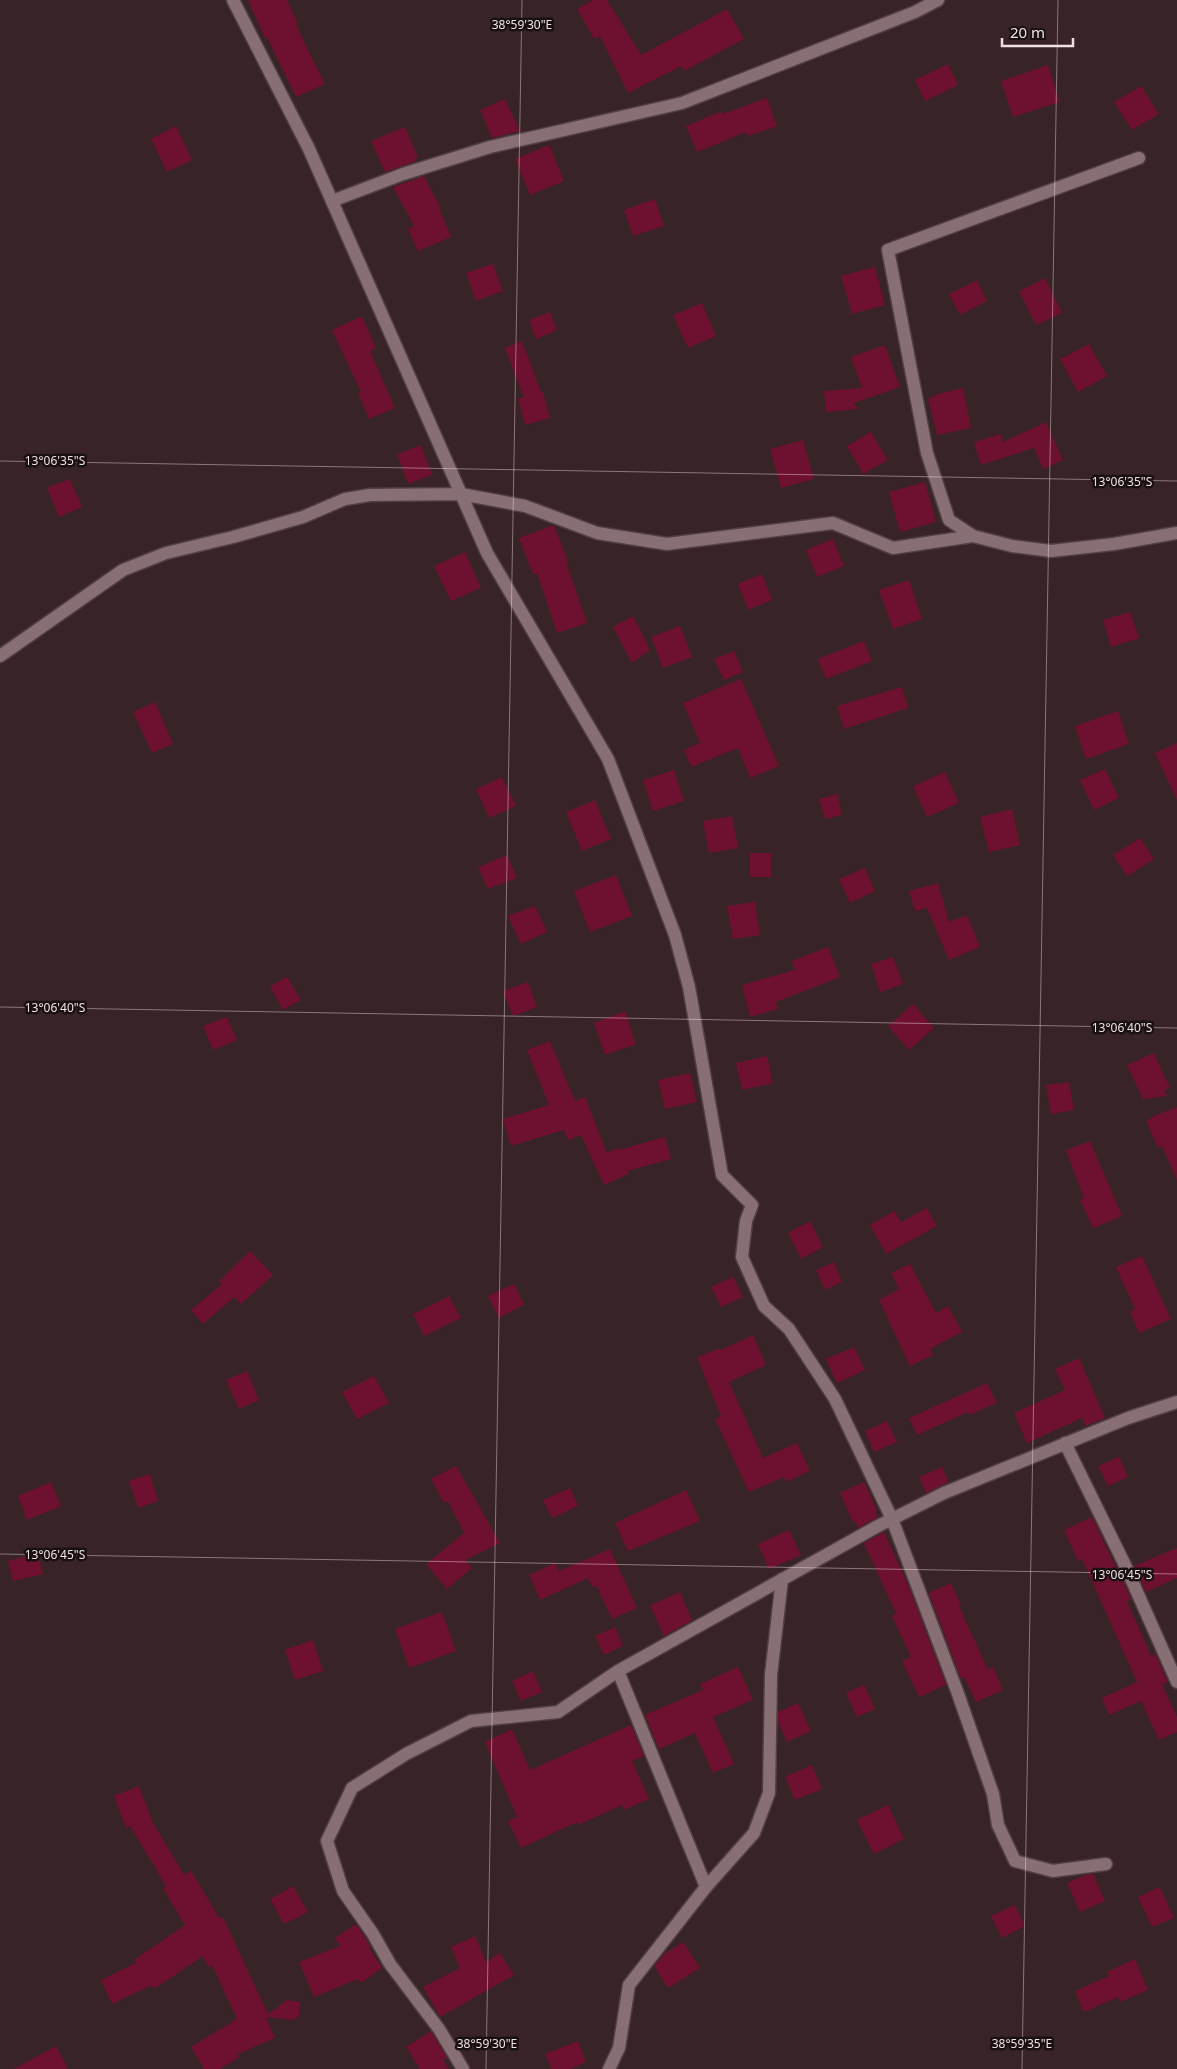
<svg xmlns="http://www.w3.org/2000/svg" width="1177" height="2069" viewBox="0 0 1177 2069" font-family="'Noto Sans',sans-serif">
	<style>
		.building { fill: #6e1130 }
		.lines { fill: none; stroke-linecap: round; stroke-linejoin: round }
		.street-casing { stroke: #513f43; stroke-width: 15 }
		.street { stroke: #886f73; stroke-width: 12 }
		.ticks { fill: none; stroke: #efe1e3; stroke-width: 1; stroke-opacity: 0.45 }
		.ticks-label { font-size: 12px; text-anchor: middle; fill: #efe1e3; stroke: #191011; stroke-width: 5; stroke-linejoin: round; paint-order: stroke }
	</style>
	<rect width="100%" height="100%" fill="#382327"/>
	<path class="building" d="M 248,0 L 287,0 L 298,24 L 296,25 L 325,84 L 296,97 L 267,37 L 265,38 Z
		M 593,0 L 607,0 L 641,55 L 727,9 L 744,39 L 684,71 L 682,66 L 628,93 L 600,36 L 594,39 L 577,9 Z
		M 948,64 L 958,85 L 925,101 L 915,80 Z
		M 1048,65 L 1060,102 L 1013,117 L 1001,81 Z
		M 1141,86 L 1159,114 L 1132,130 L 1114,102 Z
		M 767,98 L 777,126 L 748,136 L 746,132 L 697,152 L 686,126 L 722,111 L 723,114 Z
		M 505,99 L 520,131 L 492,138 L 480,110 Z
		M 176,126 L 192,160 L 167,172 L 151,139 Z
		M 405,127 L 418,158 L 415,159 L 416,161 L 385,172 L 371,141 Z
		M 549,145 L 564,181 L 530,195 L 515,159 Z
		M 424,176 L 440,207 L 439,208 L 451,237 L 418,251 L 408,229 L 414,226 L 393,187 Z
		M 655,199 L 664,226 L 633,236 L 624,210 Z
		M 493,264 L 503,291 L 476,301 L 466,273 Z
		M 875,267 L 885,305 L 852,314 L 841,276 Z
		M 1045,278 L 1062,313 L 1036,325 L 1019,291 Z
		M 977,280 L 987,301 L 960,315 L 949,294 Z
		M 702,303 L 716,336 L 688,348 L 673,315 Z
		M 550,312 L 557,330 L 536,339 L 529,320 Z
		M 362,316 L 376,348 L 370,351 L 395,408 L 369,419 L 358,393 L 361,392 L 332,330 Z
		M 522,341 L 541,392 L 543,392 L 550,418 L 525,425 L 518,399 L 524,397 L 505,348 Z
		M 1089,344 L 1107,376 L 1078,392 L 1060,359 Z
		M 885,345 L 900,387 L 854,403 L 858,409 L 826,412 L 824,391 L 862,388 L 851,357 Z
		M 963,388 L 971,428 L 937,435 L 928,399 L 938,394 Z
		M 1046,422 L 1063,460 L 1043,469 L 1034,448 L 981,465 L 974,442 L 1001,434 L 1003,442 Z
		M 871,432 L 888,460 L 863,474 L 847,446 Z
		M 803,440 L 814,479 L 781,488 L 770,449 Z
		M 421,445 L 432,475 L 408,484 L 397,454 Z
		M 70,479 L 82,507 L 59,517 L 47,488 Z
		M 925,482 L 936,522 L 900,532 L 889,492 Z
		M 554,525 L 568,562 L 566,562 L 587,623 L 557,633 L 537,573 L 533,574 L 519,538 Z
		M 833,539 L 844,566 L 817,577 L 806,550 Z
		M 465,552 L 481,588 L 451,601 L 434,566 Z
		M 762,574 L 772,600 L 748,610 L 738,584 Z
		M 909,580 L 922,619 L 893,629 L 879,590 Z
		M 1130,612 L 1139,638 L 1111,647 L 1103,620 Z
		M 633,616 L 650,650 L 632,663 L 613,627 Z
		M 680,626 L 692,657 L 663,668 L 651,637 Z
		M 864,641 L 872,661 L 826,679 L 818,659 Z
		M 734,651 L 743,672 L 724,680 L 714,659 Z
		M 741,679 L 779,766 L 750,778 L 738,748 L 691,767 L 684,750 L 700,743 L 683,703 Z
		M 902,687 L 908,708 L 844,729 L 837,706 Z
		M 155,702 L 173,744 L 152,753 L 133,712 Z
		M 1118,711 L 1129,744 L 1086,759 L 1075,726 Z
		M 1177,743 L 1177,800 L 1155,753 Z
		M 1105,769 L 1119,798 L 1094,810 L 1080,780 Z
		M 674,770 L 684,801 L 653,811 L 643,780 Z
		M 945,772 L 959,803 L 927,817 L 913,786 Z
		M 502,777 L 516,806 L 489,818 L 476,789 Z
		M 837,794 L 842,815 L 825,819 L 819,799 Z
		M 595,800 L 611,839 L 582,851 L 566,812 Z
		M 1012,809 L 1020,845 L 989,852 L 980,817 Z
		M 732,816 L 738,848 L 709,853 L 703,821 Z
		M 1140,838 L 1154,859 L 1127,876 L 1113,855 Z
		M 750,853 L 771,853 L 771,877 L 750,877 Z
		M 507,855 L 517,878 L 488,889 L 478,867 Z
		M 865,868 L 875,891 L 850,903 L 839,879 Z
		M 616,875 L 632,916 L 590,932 L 574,891 Z
		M 938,883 L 949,922 L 967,915 L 980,947 L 949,960 L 927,908 L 915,911 L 909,891 Z
		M 755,902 L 760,935 L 733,939 L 727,906 Z
		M 535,906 L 547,932 L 521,944 L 508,916 Z
		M 828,947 L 840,977 L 776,1002 L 778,1009 L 750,1017 L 742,985 L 795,970 L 792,961 Z
		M 893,957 L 903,984 L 880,992 L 871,964 Z
		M 287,977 L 301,1000 L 283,1010 L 270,986 Z
		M 528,982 L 537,1007 L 513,1016 L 503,991 Z
		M 913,1004 L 934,1028 L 909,1050 L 888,1026 Z
		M 625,1011 L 636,1044 L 605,1055 L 594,1023 Z
		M 227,1017 L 237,1040 L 213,1050 L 203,1026 Z
		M 550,1041 L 575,1101 L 585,1097 L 607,1153 L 617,1148 L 618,1150 L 665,1137 L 671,1159 L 627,1171 L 629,1174 L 604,1185 L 581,1135 L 568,1140 L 564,1130 L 511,1146 L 503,1119 L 549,1105 L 527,1050 Z
		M 1154,1053 L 1170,1088 L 1164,1091 L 1167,1096 L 1143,1099 L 1127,1065 Z
		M 767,1056 L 773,1083 L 742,1090 L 736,1063 Z
		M 690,1073 L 697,1102 L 665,1109 L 658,1080 Z
		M 1069,1082 L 1074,1110 L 1051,1114 L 1046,1085 Z
		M 1177,1107 L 1177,1180 L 1162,1146 L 1158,1148 L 1146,1121 L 1152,1118 L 1151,1117 Z
		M 1090,1141 L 1122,1216 L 1093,1228 L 1080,1200 L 1084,1198 L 1066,1150 Z
		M 927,1208 L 937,1226 L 886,1254 L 870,1225 L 894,1211 L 901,1222 Z
		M 810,1221 L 823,1247 L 801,1259 L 788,1233 Z
		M 250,1251 L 273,1275 L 241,1304 L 234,1297 L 203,1324 L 191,1310 L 222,1284 L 219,1281 Z
		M 1142,1256 L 1171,1319 L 1139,1333 L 1130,1312 L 1135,1309 L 1116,1267 Z
		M 834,1262 L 842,1282 L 825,1290 L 816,1270 Z
		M 910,1264 L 936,1313 L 948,1306 L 962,1332 L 930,1349 L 933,1355 L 910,1366 L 879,1300 L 899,1289 L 891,1273 Z
		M 733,1277 L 743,1297 L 721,1307 L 711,1287 Z
		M 514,1284 L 524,1305 L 499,1318 L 488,1296 Z
		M 449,1296 L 461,1318 L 424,1336 L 413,1314 Z
		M 753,1335 L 766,1365 L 729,1382 L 763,1458 L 797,1443 L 810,1471 L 786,1482 L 784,1477 L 749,1492 L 715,1419 L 721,1416 L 697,1357 L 720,1348 L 721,1350 Z
		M 854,1347 L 865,1370 L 837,1383 L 826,1359 Z
		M 1079,1358 L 1105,1418 L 1085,1426 L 1082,1418 L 1027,1443 L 1014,1413 L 1065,1390 L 1055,1369 Z
		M 247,1371 L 259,1400 L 239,1409 L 226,1380 Z
		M 374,1376 L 389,1403 L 357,1419 L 342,1392 Z
		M 987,1383 L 997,1403 L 969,1415 L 968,1412 L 917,1435 L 909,1418 Z
		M 887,1421 L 897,1442 L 874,1452 L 865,1431 Z
		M 1119,1457 L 1128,1477 L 1108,1486 L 1098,1466 Z
		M 456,1466 L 500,1543 L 465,1560 L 472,1568 L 447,1589 L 426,1564 L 464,1533 L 448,1501 L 444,1503 L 431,1479 Z
		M 942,1467 L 949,1482 L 926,1493 L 919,1477 Z
		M 150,1474 L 158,1501 L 138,1508 L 129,1481 Z
		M 51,1482 L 61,1506 L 27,1520 L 18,1496 Z
		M 864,1482 L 877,1511 L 875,1512 L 878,1517 L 858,1528 L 855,1521 L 853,1522 L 840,1493 Z
		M 570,1488 L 578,1506 L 552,1518 L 543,1500 Z
		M 686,1490 L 700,1521 L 628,1551 L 615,1523 Z
		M 1092,1517 L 1131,1599 L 1127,1601 L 1151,1656 L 1155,1654 L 1168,1682 L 1162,1684 L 1177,1717 L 1177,1732 L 1159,1740 L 1141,1701 L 1109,1715 L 1102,1698 L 1137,1682 L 1082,1559 L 1078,1561 L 1064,1530 Z
		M 789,1530 L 801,1555 L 769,1569 L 758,1544 Z
		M 884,1532 L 909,1587 L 946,1685 L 919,1697 L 902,1661 L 911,1657 L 892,1616 L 896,1614 L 864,1543 Z
		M 1177,1548 L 1177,1578 L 1146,1592 L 1134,1566 Z
		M 610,1549 L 637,1608 L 612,1619 L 596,1585 L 592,1587 L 588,1578 L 540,1600 L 529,1575 L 555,1563 L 559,1571 Z
		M 38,1553 L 43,1574 L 13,1581 L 8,1561 Z
		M 951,1583 L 961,1605 L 959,1606 L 988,1670 L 993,1667 L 1003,1690 L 976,1702 L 964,1677 L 961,1679 L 929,1593 Z
		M 680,1592 L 692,1620 L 664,1636 L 650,1605 Z
		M 442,1612 L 456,1651 L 409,1668 L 395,1629 Z
		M 615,1627 L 623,1646 L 604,1655 L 595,1636 Z
		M 313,1640 L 323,1671 L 295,1680 L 285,1650 Z
		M 738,1667 L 753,1700 L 713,1717 L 734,1764 L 713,1773 L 695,1733 L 659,1749 L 645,1715 L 703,1690 L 700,1684 Z
		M 533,1671 L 542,1692 L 521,1701 L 512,1681 Z
		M 864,1685 L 875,1709 L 857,1717 L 846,1693 Z
		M 798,1703 L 811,1731 L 787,1742 L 778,1722 L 778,1712 Z
		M 631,1725 L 644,1756 L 632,1761 L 649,1799 L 624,1810 L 622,1805 L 578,1825 L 577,1822 L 521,1848 L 508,1821 L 517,1817 L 485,1742 L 512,1729 L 530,1770 Z
		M 812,1765 L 822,1789 L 795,1800 L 785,1777 Z
		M 139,1786 L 153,1823 L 184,1875 L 191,1871 L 220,1919 L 223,1917 L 268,2014 L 287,2000 L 300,2002 L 299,2016 L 293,2020 L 266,2017 L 275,2038 L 238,2054 L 239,2057 L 220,2069 L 204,2069 L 191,2047 L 237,2019 L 212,1965 L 208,1967 L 203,1956 L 154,1989 L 152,1985 L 112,2004 L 101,1980 L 136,1963 L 134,1960 L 185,1925 L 163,1888 L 166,1886 L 130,1826 L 126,1828 L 114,1796 Z
		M 888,1805 L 904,1839 L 874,1854 L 857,1820 Z
		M 1093,1874 L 1105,1901 L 1080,1912 L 1067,1883 L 1086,1875 Z
		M 293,1886 L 308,1912 L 284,1924 L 270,1899 Z
		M 1160,1887 L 1174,1918 L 1152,1927 L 1138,1897 Z
		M 1015,1905 L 1025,1926 L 1002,1938 L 991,1916 Z
		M 356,1924 L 371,1947 L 369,1948 L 382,1968 L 361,1983 L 358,1979 L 314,1997 L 299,1962 L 340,1946 L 335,1938 Z
		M 475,1936 L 486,1962 L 500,1953 L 514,1975 L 440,2017 L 423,1987 L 460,1968 L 451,1947 Z
		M 683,1942 L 700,1968 L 668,1988 L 654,1966 L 664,1954 Z
		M 1135,1959 L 1148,1990 L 1120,2002 L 1118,1997 L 1084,2012 L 1075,1991 L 1109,1976 L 1107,1972 Z
		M 431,2031 L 447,2058 L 443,2060 L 449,2069 L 420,2069 L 406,2047 Z
		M 578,2041 L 586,2062 L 570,2069 L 552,2069 L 545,2054 Z
		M 56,2046 L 68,2069 L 14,2069 Z"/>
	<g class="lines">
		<defs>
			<path id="street" d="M 233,0 L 309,149 L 487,553 L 608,759 L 675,935 L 689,987 L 722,1175 L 752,1205 L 746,1221 L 742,1257 L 764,1306 L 789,1329 L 835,1399 L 892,1519 L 957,1691 L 993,1794 L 998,1825 L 1015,1861 L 1053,1871 L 1106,1864
				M 1139,158 L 888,250 L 927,453 L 949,520 L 973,536 L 1012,546 L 1051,551 L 1114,544 L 1177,533
				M 332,201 L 403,174 L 490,147 L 682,103 L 915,12 L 938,0
				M 0,656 L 123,570 L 166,553 L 233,537 L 303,517 L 345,499 L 370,495 L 461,494 L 525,506 L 597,533 L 667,544 L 833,523 L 893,548 L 973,536
				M 1065,1443 L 1125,1565 L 1177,1682
				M 706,1887 L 754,1833 L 769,1793 L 771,1675 L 782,1579
				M 463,2069 L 439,2029 L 390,1964 L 373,1934 L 343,1891 L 327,1841 L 352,1788 L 406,1754 L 471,1721 L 558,1712 L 618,1671
				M 609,2069 L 619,2048 L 629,1985 L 706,1887 L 618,1671 L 878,1526 L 944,1493 L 1128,1418 L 1177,1402"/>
		</defs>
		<use href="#street" class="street-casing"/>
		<use href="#street" class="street"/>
	</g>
	<path class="ticks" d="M 0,461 L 1177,481M 0,1007 L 1177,1028M 0,1554 L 1177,1574M 486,2069 L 522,0M 1022,2069 L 1058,0"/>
	<g class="ticks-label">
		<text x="522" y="29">38°59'30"E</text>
		<text x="55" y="465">13°06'35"S</text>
		<text x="1122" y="486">13°06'35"S</text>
		<text x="55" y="1012">13°06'40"S</text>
		<text x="1122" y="1032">13°06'40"S</text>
		<text x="55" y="1559">13°06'45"S</text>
		<text x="1122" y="1579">13°06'45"S</text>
		<text x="487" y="2048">38°59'30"E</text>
		<text x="1022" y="2048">38°59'35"E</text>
	</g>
	<path d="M1002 38v8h71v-8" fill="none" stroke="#efe1e3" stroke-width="2.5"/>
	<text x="1010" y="38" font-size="15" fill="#efe1e3" stroke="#191011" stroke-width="4" paint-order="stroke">20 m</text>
</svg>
